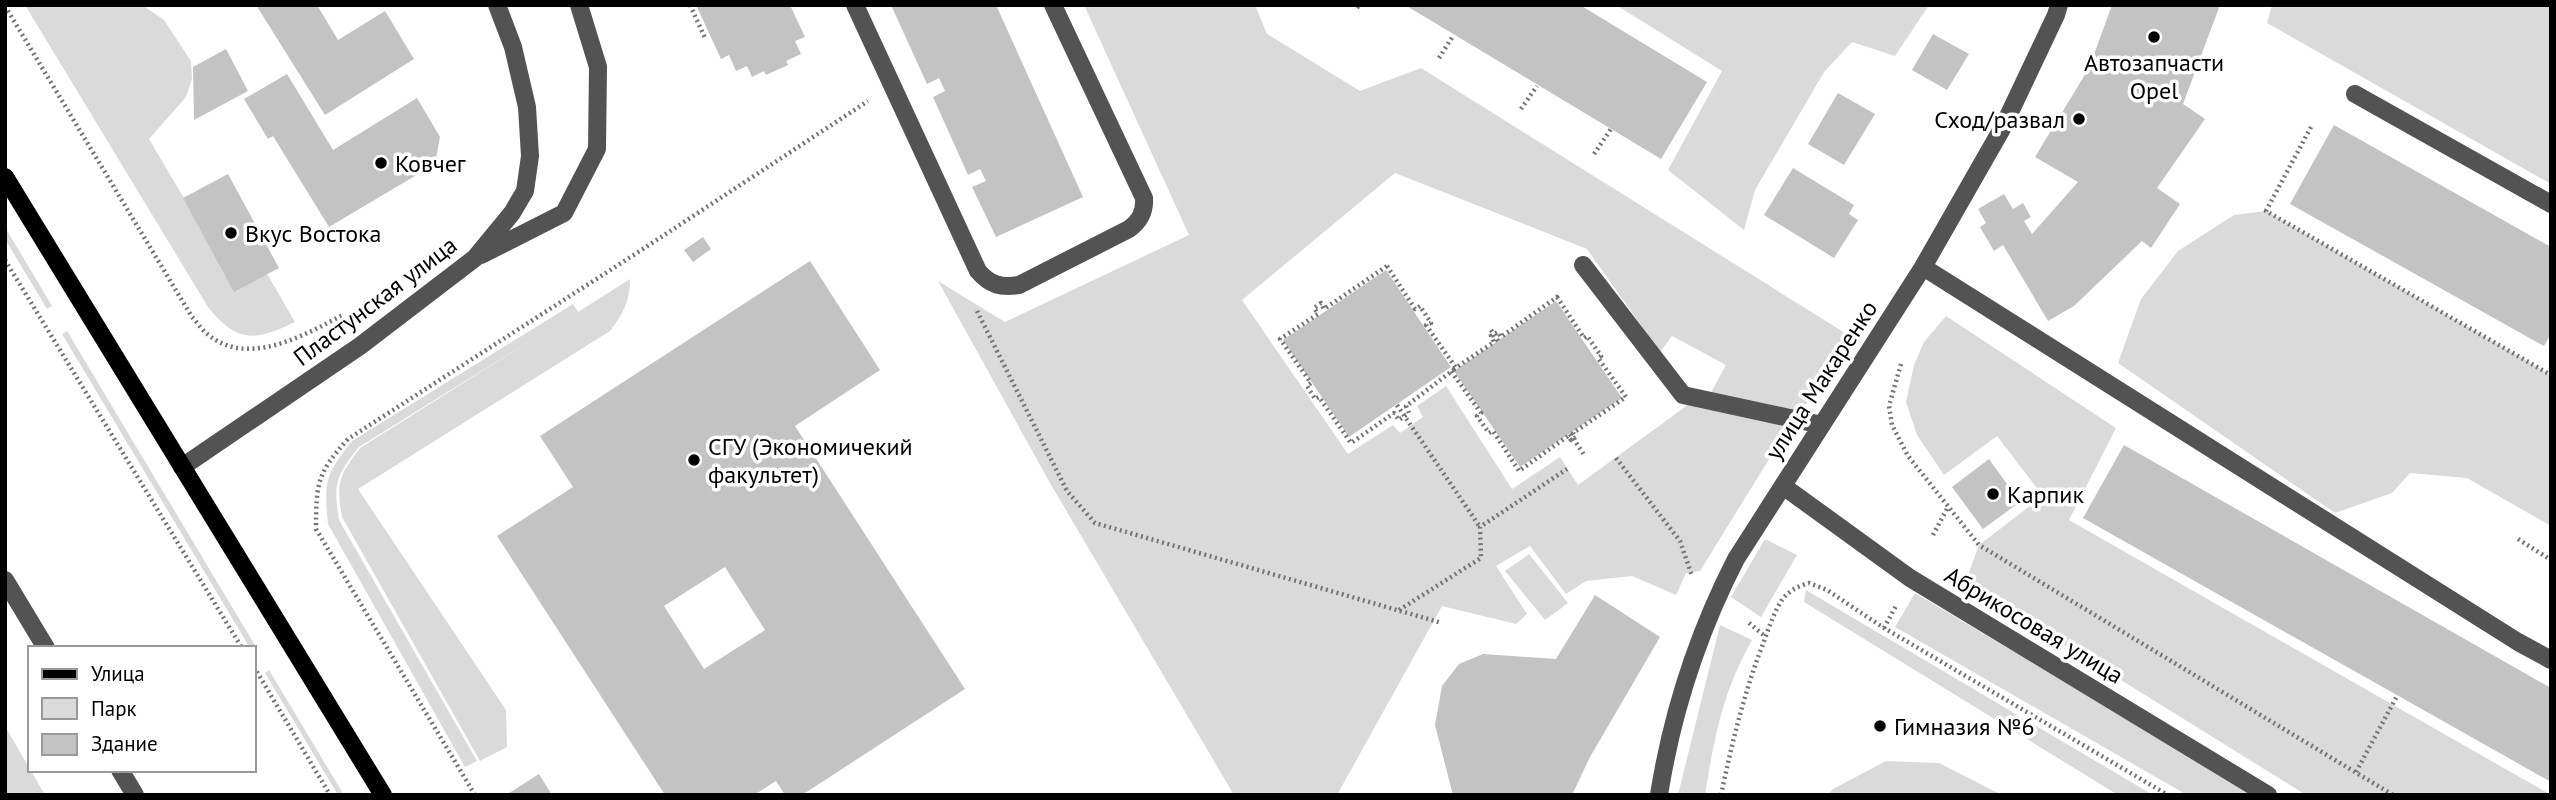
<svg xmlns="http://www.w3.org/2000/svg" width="2556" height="800" viewBox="0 0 2556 800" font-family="'PT Sans',sans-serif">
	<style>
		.green { fill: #dadada; fill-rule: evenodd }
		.building { fill: #c3c3c3; fill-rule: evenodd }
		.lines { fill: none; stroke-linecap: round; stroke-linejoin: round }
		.path { stroke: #757575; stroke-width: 4.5; stroke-dasharray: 2 3.5; stroke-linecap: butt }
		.minor { stroke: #535353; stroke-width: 18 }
		.major { stroke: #000; stroke-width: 18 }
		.poi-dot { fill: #000; stroke: #fff; stroke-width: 2.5 }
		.labels { text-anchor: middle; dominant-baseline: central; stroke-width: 7; stroke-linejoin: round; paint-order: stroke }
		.poi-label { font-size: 24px; fill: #000; stroke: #fff; text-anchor: start }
		.street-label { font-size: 24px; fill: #000; stroke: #fff }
	</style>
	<rect width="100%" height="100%" fill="#fff"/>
	<path class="green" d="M 25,5 L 142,5 L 164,20 L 191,61 L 192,79 L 186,97 L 149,139 L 185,200 L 236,220 L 295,322 C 255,341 238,344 208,307 Z
		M 1084,5 L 1255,5 L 1267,34 L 1360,91 L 1421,68 L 1853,338 L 1784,435 L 1700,571 L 1686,573 L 1676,595 L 1632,576 L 1586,581 L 1566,594 L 1530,546 L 1496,566 L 1527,614 L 1516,624 L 1442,606 L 1337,795 L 1234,795 L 1050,483 L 938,281 L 1005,322 L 1189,235 ZM 1395,173 L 1587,249 L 1660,352 L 1672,336 L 1726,365 L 1707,400 L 1689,404 L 1578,485 L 1560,457 L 1512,489 L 1446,386 L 1417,406 L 1423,417 L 1400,433 L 1393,425 L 1348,454 L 1242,300 Z
		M 1616,5 L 1929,5 L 1895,56 L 1852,42 L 1824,72 L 1755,190 L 1744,230 L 1668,170 L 1722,71 Z
		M 2272,5 L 2551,5 L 2551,184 L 2267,23 Z
		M 2266,211 L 2551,375 L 2551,526 L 2467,478 L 2410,473 L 2392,493 L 2335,513 L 2118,363 L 2141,299 L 2178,251 L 2234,215 Z
		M 5,227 L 52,306 L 47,309 L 5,239 Z
		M 630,279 C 630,301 623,314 610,331 L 358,489 L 506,710 L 507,747 L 480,761 L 342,517 C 336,482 339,476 360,448 L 557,324 L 359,447 C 336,476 333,483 339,520 L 477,761 L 465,767 L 328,524 C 324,481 325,475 352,441 L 573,304 L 578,312 Z
		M 1946,316 L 2116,428 L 2069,520 L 2551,795 L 2306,795 L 1965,583 L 1979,545 L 2043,496 L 1997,436 L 1944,475 L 1917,435 L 1906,402 L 1914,365 L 1924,342 Z
		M 67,331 L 256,647 L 250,648 L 62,334 Z
		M 1765,539 L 1797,555 L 1761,617 L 1731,597 Z
		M 1529,554 L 1568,603 L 1545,620 L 1505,571 Z
		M 1806,590 L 2153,795 L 2118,795 L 1804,602 Z
		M 1915,593 L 2255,795 L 2187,795 L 1895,627 Z
		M 1720,625 L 1752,640 C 1722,694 1715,735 1705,795 L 1678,795 Z
		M 269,670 L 344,795 L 338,795 L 265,673 Z
		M 5,726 L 45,795 L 5,795 Z
		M 1886,761 L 1939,763 L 2002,795 L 1828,795 L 1833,789 Z"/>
	<path class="building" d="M 256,5 L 317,5 L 338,40 L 385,11 L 414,59 L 325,115 Z
		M 696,5 L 790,5 L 805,37 L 795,41 L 801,54 L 786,61 L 788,65 L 766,75 L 764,71 L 752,77 L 747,66 L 736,71 L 729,55 L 721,59 Z
		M 891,5 L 996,5 L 1083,197 L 996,237 L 972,187 L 986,181 L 980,169 L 968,175 L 933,97 L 945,91 L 939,78 L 927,84 Z
		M 1405,5 L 1580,5 L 1707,82 L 1661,159 Z
		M 2112,5 L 2220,5 L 2183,104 L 2205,119 L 2157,188 L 2180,204 L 2151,248 L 2142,241 L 2074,306 L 2048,321 L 2003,245 L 1994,251 L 1980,227 L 1986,223 L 1978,209 L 2004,194 L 2013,209 L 2023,203 L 2031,217 L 2024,221 L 2032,234 L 2078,182 L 2035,157 L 2089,68 Z
		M 1933,34 L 1969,54 L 1947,90 L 1912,70 Z
		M 226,49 L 248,91 L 194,120 L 193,67 Z
		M 287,74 L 333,150 L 417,98 L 440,137 L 435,164 L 329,227 L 273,136 L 268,139 L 244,99 Z
		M 1838,93 L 1875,114 L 1844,165 L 1808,144 Z
		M 2334,125 L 2551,247 L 2551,334 L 2544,346 L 2290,204 Z
		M 1793,168 L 1854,205 L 1849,214 L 1858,220 L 1834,258 L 1764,215 Z
		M 228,174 L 279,268 L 234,292 L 183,198 Z
		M 703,237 L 711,249 L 693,262 L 684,250 Z
		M 810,261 L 880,370 L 795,426 L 965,689 L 802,795 L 785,795 L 776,781 L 754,795 L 665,795 L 497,536 L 573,487 L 540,436 ZM 725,567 L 765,630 L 704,669 L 664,606 Z
		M 1386,270 L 1451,367 L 1349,437 L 1283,340 Z
		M 1556,301 L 1622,398 L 1520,467 L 1454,371 Z
		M 2124,445 L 2551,688 L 2551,782 L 2083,518 Z
		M 1989,459 L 2020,502 L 1983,529 L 1952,487 Z
		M 1595,595 L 1660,637 L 1590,757 L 1572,795 L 1453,795 L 1435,725 L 1442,686 L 1459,664 L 1483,654 L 1556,659 Z
		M 539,774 L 552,795 L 506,795 Z"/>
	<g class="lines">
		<path class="path" d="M 690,5 L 705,38
			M 5,6 L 192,317 C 197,322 201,329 206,333 C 247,369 304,335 343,315
			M 1357,8 L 1359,5
			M 1439,58 L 1453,36
			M 1521,109 L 1537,86
			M 2311,127 L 2266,211 L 2551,375
			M 1594,154 L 1611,129
			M 5,260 L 242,648
			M 1387,266 L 1415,309 L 1420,306 L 1431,323 L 1426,325 L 1456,368 L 1406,406 L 1409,413 L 1399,420 L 1394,413 L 1351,443 L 1319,397 L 1315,399 L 1307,386 L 1311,383 L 1280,339 L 1318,314 L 1314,308 L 1321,303 L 1324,309 Z
			M 1557,297 L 1584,338 L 1587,336 L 1601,356 L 1598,358 L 1626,397 L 1573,433 L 1576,437 L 1571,440 L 1568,436 L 1519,471 L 1493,431 L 1489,433 L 1477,416 L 1481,413 L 1451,371 L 1494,342 L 1491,336 L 1498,332 L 1501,337 Z
			M 977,311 L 1067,491 L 1095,523 L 1442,623
			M 1491,330 L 1498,341
			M 1901,364 L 1889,406 L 1892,425 L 1908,456 L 1979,545 L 2393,795
			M 1397,405 L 1480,527
			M 1570,434 L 1585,456
			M 1616,458 L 1680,541 L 1692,576
			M 1933,535 L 1948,507
			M 2518,539 L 2551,560
			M 1399,610 L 1481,558 L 1480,527 L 1567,469
			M 1749,623 L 1766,637
			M 1884,628 L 1897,604
			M 254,667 L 330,795
			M 2356,772 L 2397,696
			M 475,795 L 316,529 C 316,484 317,473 348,439 L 643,249 L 868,101
			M 1721,795 C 1732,743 1744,693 1763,644 C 1768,630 1774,612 1782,600 C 1789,590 1799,586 1809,583 L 1827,590 L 1884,628 L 2168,795"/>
		<path class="minor" d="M 855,5 L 978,271 C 990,285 1001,288 1019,285 L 1129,229 C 1140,221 1145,212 1144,198 L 1053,5
			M 2355,94 L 2551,204
			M 481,255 L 564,213 L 597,149 L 598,67 L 579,5
			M 1583,265 L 1683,395 L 1822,425
			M 1923,267 L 2518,642 L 2551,660
			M 182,467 L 360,346 L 475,258 L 512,213 L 525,191 L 530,156 L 527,107 L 513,47 L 497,5
			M 1783,486 L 1910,578 L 2268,795
			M 5,580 L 46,648
			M 120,770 L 135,795
			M 1659,795 C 1672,713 1698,633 1736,559 L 1923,267 L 2003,127 L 2056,15 L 2059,5"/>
		<path class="major" d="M 5,177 L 383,795"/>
	</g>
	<g class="poi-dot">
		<circle cx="2154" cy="37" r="7"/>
		<circle cx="2079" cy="119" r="7"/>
		<circle cx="381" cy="163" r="7"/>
		<circle cx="231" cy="233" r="7"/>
		<circle cx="694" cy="460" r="7"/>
		<circle cx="1993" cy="494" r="7"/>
		<circle cx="1880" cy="726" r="7"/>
	</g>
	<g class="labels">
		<g class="poi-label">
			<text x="2154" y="62" text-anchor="middle">Автозапчасти<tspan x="2154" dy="28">Opel</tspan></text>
			<text x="2065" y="119" text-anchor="end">Сход/развал</text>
			<text x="395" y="163">Ковчег</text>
			<text x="245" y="233">Вкус Востока</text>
			<text x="708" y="446">СГУ (Экономичекий<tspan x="708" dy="28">факультет)</tspan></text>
			<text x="2007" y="494">Карпик</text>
			<text x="1894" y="726">Гимназия №6</text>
		</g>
		<g class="street-label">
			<text transform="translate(375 301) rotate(-37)">Пластунская улица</text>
			<text transform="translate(1821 380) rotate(-57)">улица Макаренко</text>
			<text transform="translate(2034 625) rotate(31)">Абрикосовая улица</text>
		</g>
	</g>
	<rect width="2556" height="800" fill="none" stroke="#000000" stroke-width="14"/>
	<rect x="28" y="646" width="228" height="126" fill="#ffffff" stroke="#999999" stroke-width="2"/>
	<rect x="42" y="669" width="35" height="10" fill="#000000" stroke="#999999" stroke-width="2"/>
	<text x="91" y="681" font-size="21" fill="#000000">Улица</text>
	<rect x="42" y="698" width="35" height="21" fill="#dadada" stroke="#999999" stroke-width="2"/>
	<text x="91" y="716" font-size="21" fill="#000000">Парк</text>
	<rect x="42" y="734" width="35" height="21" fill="#c3c3c3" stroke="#999999" stroke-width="2"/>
	<text x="91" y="751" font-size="21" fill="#000000">Здание</text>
</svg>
